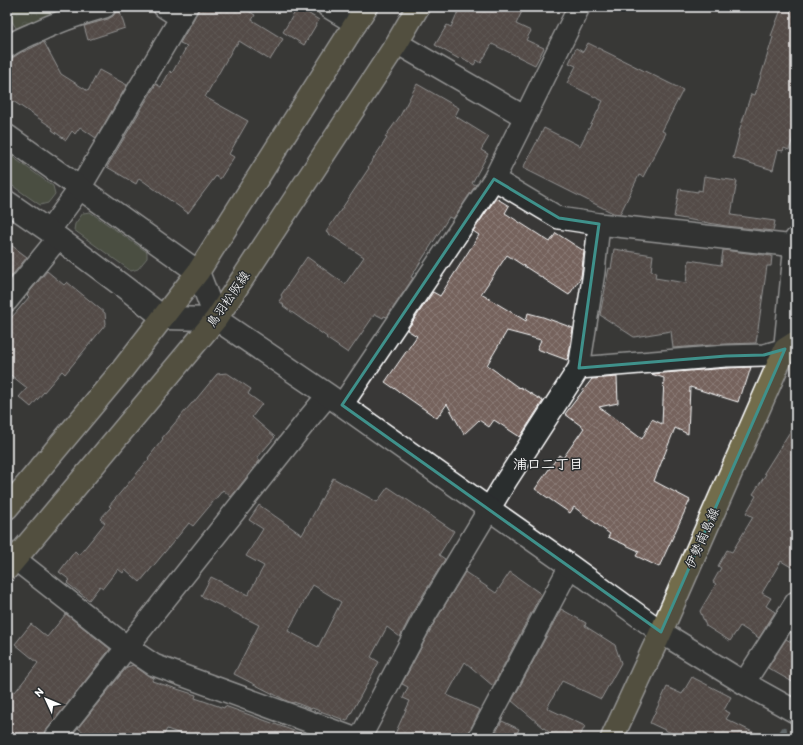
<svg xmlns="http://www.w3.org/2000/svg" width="803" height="745" viewBox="0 0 803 745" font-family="Itim,'Klee One',sans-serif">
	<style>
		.green { fill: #5e6850; stroke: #aeb4a8 }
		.forest { fill: url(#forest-crowns); stroke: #aeb4a8 }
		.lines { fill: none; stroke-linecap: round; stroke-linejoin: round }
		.stream { stroke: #93a3a9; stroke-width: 6 }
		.building { fill: url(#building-cross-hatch); stroke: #fff; fill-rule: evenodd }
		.street-casing { stroke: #fff; stroke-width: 24 }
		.secondary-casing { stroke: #fff; stroke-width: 25 }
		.primary-casing { stroke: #fff; stroke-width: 25 }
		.street { stroke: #2a2d2e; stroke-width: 21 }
		.secondary { stroke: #2a2d2e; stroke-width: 22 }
		.primary { stroke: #726c4b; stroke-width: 22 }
		.marked { fill: none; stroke: #3f918b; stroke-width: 3; stroke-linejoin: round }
		.labels { text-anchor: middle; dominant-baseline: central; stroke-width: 3; stroke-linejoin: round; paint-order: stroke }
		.street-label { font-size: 13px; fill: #fff; stroke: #2a2d2e }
		.neighbourhood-label { font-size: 14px; font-weight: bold; fill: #fff; stroke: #2a2d2e }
	</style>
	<defs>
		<pattern id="forest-crowns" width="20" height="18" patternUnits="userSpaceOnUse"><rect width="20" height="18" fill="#5e6850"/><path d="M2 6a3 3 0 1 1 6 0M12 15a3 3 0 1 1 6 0" fill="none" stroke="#767f6a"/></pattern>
		<pattern id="building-cross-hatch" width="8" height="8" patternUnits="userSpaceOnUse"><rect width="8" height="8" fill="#74625c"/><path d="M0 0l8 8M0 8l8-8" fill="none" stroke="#897a74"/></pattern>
	</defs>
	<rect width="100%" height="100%" fill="#393837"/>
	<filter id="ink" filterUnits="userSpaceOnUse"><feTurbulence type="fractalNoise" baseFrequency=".025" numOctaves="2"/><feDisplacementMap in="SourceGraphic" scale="8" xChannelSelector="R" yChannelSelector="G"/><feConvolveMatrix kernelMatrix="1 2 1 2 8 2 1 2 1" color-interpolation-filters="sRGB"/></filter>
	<g filter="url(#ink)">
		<path class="green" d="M 7,153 L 53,186 L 55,194 L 48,203 L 40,205 L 7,182 Z
			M 90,212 L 147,252 L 147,258 L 138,269 L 131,271 L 74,230 L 75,224 L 83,213 Z"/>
		<path class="forest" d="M 7,7 L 71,7 L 16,28 L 7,13 Z"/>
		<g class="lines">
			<path class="stream" d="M 779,738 L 784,730"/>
		</g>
		<path class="building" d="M 200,7 L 242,7 L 255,15 L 252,20 L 283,39 L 270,60 L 239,41 L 237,45 L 235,45 L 205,97 L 248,121 L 229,154 L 234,157 L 220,179 L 216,176 L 188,213 L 139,178 L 136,184 L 107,167 L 156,84 L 161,87 L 170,71 L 172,73 L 187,46 L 180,43 L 191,24 Z
			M 298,7 L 319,20 L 304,45 L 283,32 Z
			M 460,7 L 524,7 L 516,24 L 531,31 L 526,40 L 544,48 L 535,65 L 492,44 L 481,63 L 477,60 L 474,65 L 461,57 L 459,59 L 435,45 L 447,25 L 451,27 Z
			M 782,7 L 796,7 L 796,129 L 789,150 L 784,148 L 783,151 L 778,150 L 773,170 L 733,158 L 739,135 L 738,135 L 751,94 L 755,95 L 773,37 L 771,36 Z
			M 120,12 L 125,28 L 88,40 L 84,26 L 108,19 L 113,16 L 115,13 Z
			M 44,42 L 61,74 L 88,91 L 99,70 L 127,85 L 96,138 L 80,127 L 75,134 L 72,131 L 66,140 L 52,130 L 53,128 L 7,97 L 7,65 L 12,58 L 23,51 L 23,52 Z
			M 588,43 L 683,90 L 662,131 L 666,133 L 643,177 L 639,175 L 620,214 L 613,213 L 523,168 L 544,128 L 580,146 L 603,101 L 567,83 L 576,66 L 569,63 L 576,48 L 583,52 Z
			M 417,84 L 459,108 L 455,116 L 489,137 L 481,150 L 488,154 L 472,183 L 476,185 L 453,219 L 449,217 L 411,277 L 413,278 L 387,317 L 384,316 L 383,318 L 375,314 L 348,353 L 326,338 L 327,337 L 283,306 L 284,305 L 279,301 L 282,297 L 281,295 L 307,257 L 345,284 L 364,257 L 326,232 L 369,168 L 368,167 L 387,138 L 385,137 L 400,116 Z
			M 704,176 L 737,181 L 731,215 L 775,221 L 773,231 L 726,226 L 674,217 L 679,189 L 698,192 L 698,190 L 702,191 Z
			M 496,198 L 509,206 L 505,213 L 550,242 L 556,233 L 584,251 L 581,277 L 569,295 L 507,255 L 481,294 L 526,321 L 528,313 L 543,317 L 573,328 L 569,354 L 567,360 L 537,349 L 541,340 L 507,331 L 487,365 L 519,388 L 520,387 L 543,401 L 520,437 L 494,420 L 489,427 L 479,420 L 464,434 L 447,404 L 437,418 L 385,382 L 417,336 L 407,330 L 433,292 L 440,296 L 479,235 L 473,231 Z
			M 7,242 L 27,257 L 9,279 L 7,278 Z
			M 614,249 L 653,255 L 651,271 L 656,272 L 655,278 L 686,283 L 689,260 L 721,265 L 723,250 L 772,256 L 771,266 L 767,266 L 756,343 L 725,344 L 673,348 L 671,331 L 634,337 L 600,315 L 609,268 L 611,269 Z
			M 47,271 L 64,285 L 67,282 L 105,313 L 106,324 L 65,374 L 62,371 L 31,407 L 19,397 L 27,388 L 7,372 L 7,323 L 29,297 L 27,295 Z
			M 751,367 L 745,386 L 743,386 L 738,402 L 690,387 L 688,434 L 675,428 L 654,481 L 690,500 L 659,567 L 636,556 L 639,551 L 608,537 L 610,534 L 574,507 L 570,513 L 535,489 L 559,455 L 563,458 L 584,428 L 565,414 L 592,379 L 617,377 L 618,403 L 599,407 L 642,439 L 652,419 L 662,424 L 664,378 L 651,374 L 727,368 Z
			M 227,373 L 251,389 L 248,394 L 262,404 L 252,417 L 275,437 L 257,458 L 260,460 L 231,497 L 223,490 L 193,526 L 189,523 L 140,582 L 125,569 L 123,573 L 118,569 L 103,588 L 100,586 L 89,600 L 67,583 L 70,580 L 59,572 L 75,551 L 79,555 L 105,523 L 100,519 L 111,507 L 109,506 L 149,459 L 148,458 L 163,439 L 162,438 L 192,403 L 193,403 L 217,374 Z
			M 796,422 L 796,570 L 781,561 L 762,593 L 771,598 L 766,606 L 775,612 L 759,638 L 740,626 L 730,641 L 706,626 L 700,611 L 716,584 L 713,582 L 721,568 L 718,566 L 727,550 L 732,552 L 753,517 L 746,513 L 756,496 L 753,494 L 766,474 L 764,473 Z
			M 333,478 L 377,502 L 388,487 L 454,531 L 439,555 L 445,559 L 412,613 L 400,637 L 387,627 L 371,657 L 379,662 L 347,721 L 312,708 L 311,709 L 294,702 L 294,703 L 289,702 L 234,674 L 259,625 L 201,596 L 211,577 L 248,595 L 264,566 L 246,556 L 263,529 L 249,520 L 259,505 L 302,535 ZM 313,585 L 341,602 L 318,647 L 288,631 Z
			M 465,572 L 496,593 L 510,572 L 541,594 L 493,686 L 465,662 L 447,695 L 480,710 L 466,738 L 393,738 L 410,701 L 403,698 L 408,687 L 402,684 L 433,625 Z
			M 561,609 L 586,623 L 585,626 L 615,645 L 621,663 L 601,699 L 562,681 L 547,708 L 585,726 L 579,738 L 556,738 L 512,701 Z
			M 66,614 L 110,649 L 46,731 L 43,738 L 7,738 L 7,685 L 15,692 L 38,663 L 15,644 L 31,624 L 47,637 Z
			M 786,639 L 796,645 L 796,684 L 768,668 Z
			M 133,665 L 147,675 L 154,678 L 152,681 L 196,695 L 195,698 L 224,708 L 225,706 L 308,736 L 308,738 L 192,738 L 167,729 L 162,738 L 90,738 L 78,728 L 127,667 Z
			M 692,677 L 731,697 L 724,710 L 730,713 L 726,719 L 765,738 L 682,738 L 650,723 L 667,687 L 682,694 Z
			M 502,721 L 519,729 L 515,738 L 503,738 L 495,734 Z"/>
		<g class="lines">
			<defs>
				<path id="street" d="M 164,7 L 181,18
					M 328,7 L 356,24
					M 7,47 C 15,41 23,38 32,34 C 55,23 80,14 105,7
					M 525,117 L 579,7
					M 599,224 L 795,246
					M 49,231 L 80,188 L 187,7
					M 7,301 L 58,238
					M 579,368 L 726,356 L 764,355 L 785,349
					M 342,405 L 494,179
					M 15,559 L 127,647 L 154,665 L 354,738
					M 744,683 L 796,602
					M 55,738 L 309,418 L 328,395
					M 360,738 L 423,619 L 506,481 L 579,368 L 594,272 L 599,224 L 559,218 L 494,179 L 525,117 L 397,43
					M 479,738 L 570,566"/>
				<path id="secondary" d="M 7,136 L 198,272 L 216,319
					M 7,202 L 49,231 L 124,287 L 164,318 L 216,319 L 328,395 L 489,509 L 570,566 L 661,632 L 744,683 L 796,712
					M 785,349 L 796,239"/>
				<path id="primary" d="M 7,508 L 122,370 L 198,272 L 366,7
					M 7,569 L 216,319 L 397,43 L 418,7
					M 612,738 L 661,632 L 785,349 L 796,342"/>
			</defs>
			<use href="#street" class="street-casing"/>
			<use href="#secondary" class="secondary-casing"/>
			<use href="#primary" class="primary-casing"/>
			<use href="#street" class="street"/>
			<use href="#secondary" class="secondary"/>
			<use href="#primary" class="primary"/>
		</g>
	</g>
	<path d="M0 0H803V745H0ZM 494,179 L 559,218 L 599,224 L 579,368 L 726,356 L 764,355 L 785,349 L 661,632 L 342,405 Z" fill="#393837" fill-opacity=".55" fill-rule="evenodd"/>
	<path class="marked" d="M 494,179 L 559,218 L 599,224 L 579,368 L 726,356 L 764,355 L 785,349 L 661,632 L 342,405 Z"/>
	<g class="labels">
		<g class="street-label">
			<text transform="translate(228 299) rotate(-55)">鳥羽松阪線</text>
			<text transform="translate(702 538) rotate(-66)">伊勢南島線</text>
		</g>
		<g class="neighbourhood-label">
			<text x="548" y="464">浦口二丁目</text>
		</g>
	</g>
	<rect width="803" height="745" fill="none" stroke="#2a2d2e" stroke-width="24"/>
	<rect x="12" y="12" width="779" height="721" fill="none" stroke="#fff" stroke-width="1.5" filter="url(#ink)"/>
	<g transform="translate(46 699) rotate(314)" stroke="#2a2d2e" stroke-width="3" paint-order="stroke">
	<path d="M0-3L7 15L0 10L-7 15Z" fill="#ffffff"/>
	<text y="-6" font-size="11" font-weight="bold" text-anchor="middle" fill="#ffffff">N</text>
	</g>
</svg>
